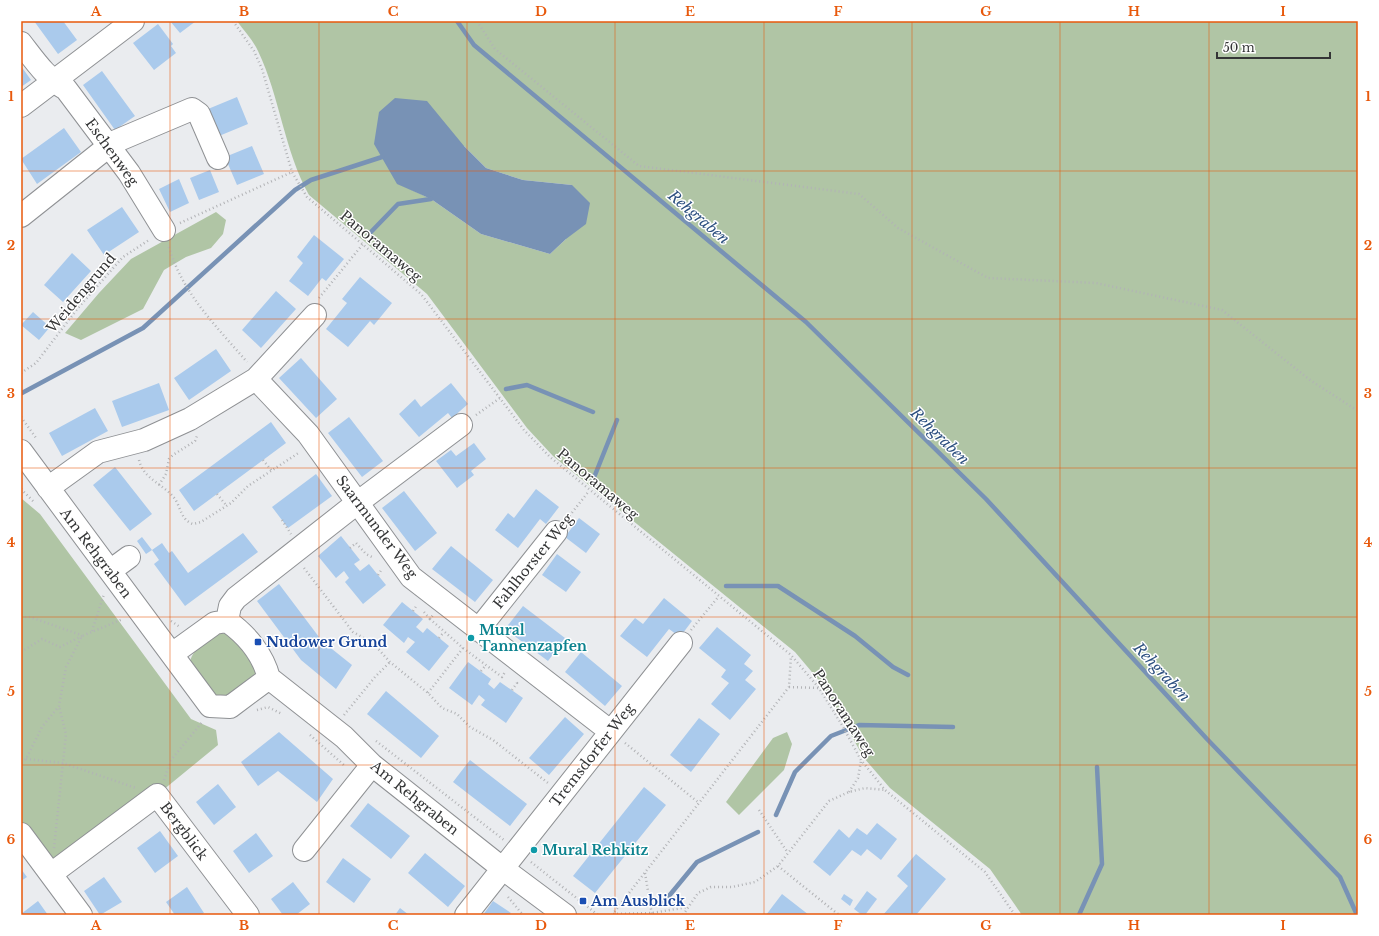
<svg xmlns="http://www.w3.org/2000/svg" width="1379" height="936" viewBox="0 0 1379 936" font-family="'Libre Baskerville',serif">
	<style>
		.green { fill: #b0c5a5; fill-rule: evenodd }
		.water { fill: #7892b5 }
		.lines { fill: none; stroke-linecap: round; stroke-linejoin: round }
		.stream { stroke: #7892b5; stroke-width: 4.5 }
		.building { fill: #aacaec }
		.minor-casing { stroke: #8f9194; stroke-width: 24 }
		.path { stroke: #b2b3b6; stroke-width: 2.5; stroke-dasharray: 1 3; stroke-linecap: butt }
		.minor { stroke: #fff; stroke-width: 22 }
		.grid { fill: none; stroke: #e8590c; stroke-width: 1; stroke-opacity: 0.55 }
		.culture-dot { fill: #0f9aa8; stroke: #fff; stroke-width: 1.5 }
		.transit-dot { fill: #1a4fb4; stroke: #fff; stroke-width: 1.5 }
		.labels { text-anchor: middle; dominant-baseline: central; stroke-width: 3; stroke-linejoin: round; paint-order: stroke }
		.street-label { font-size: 14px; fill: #343536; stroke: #fff }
		.culture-label { font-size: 14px; font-weight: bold; fill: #0d838f; stroke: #fff; text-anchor: start }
		.transit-label { font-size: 14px; font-weight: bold; fill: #164399; stroke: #fff; text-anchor: start }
		.water-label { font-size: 15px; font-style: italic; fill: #2d5080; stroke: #fff }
		.neatline { fill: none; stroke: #e8590c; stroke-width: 1.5 }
		.grid-label { font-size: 13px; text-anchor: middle; font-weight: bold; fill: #e8590c }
	</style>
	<rect width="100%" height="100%" fill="#eaecef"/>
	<path class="green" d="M 237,21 L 1358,21 L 1358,915 L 1022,915 L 990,869 L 890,788 L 864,758 L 822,684 L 795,652 L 553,456 L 527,428 L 427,294 L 309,195 C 284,150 280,97 258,51 C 253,40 244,31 237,21 ZM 464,146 L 486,168 L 523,180 L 572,185 L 566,239 L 550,254 L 481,234 L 431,199 L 397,183 Z
		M 216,212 L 226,220 L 223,234 L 211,248 L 186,257 L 164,270 L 143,309 L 81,340 L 65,333 L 99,293 L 131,259 Z
		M 21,498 L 40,514 L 191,719 L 216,730 L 218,745 L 157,795 L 51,874 L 21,834 Z
		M 222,633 C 236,634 253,661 257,674 L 233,698 L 218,700 L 190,665 C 189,651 209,637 222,633 Z
		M 787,732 L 792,744 L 784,770 L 739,815 L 726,802 L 773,738 Z"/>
	<path class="water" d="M 395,98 L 427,101 L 464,146 L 486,168 L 523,180 L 572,185 L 590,203 L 586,224 L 566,239 L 550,254 L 481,234 L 431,199 L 397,184 L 374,144 L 379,112 Z"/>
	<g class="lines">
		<path class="stream" d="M 457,21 L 474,45 L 806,322 L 986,499 L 1207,739 L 1340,877 L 1357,915
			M 369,234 L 398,204 L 431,199
			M 506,389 L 527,385 L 593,412
			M 22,393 L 143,328 L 295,190 L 311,180 L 382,157
			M 593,480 L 617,420
			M 726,586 L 778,586 L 855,636 L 893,667 L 908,675
			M 776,815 L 795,772 L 831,736 L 859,725 L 953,727
			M 664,902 L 697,862 L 758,832
			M 1079,915 L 1102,864 L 1097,767"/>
	</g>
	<path class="building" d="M 34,21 L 63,21 L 77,40 L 58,54 Z
		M 170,21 L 196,21 L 180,33 Z
		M 158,24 L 173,44 L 171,46 L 176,53 L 154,70 L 133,43 Z
		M 21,66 L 31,80 L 21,87 Z
		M 102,71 L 135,116 L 115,130 L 83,85 Z
		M 237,97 L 248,124 L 219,136 L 208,109 Z
		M 64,128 L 81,152 L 37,184 L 21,159 Z
		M 252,146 L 264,174 L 237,185 L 225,157 Z
		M 210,170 L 219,192 L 199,200 L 190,178 Z
		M 179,179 L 189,203 L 170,212 L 159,189 Z
		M 122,207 L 139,232 L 104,255 L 87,230 Z
		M 314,235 L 344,259 L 326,281 L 322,278 L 308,296 L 289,281 L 303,263 L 297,257 Z
		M 72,253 L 91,271 L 63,302 L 44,285 Z
		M 360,277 L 392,303 L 374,325 L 370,321 L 348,347 L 326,329 L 347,303 L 342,299 Z
		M 276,291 L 296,309 L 261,348 L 242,330 Z
		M 33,312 L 50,327 L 39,340 L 21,325 Z
		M 216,349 L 231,371 L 189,400 L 174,378 Z
		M 301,358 L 337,399 L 316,418 L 279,378 Z
		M 159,383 L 169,410 L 122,427 L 112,401 Z
		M 451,383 L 468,404 L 452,418 L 448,413 L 419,437 L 399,414 L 415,399 L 421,407 Z
		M 95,408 L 108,431 L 62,456 L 49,433 Z
		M 349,417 L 383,461 L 362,477 L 328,433 Z
		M 271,422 L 286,443 L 194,511 L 179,490 Z
		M 474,443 L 486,459 L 471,471 L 474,475 L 457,488 L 436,461 L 451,450 L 456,456 Z
		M 115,467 L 152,514 L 130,531 L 93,485 Z
		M 316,474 L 332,496 L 288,528 L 272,507 Z
		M 536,489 L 559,507 L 546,524 L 540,519 L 518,548 L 495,530 L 508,513 L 514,518 Z
		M 404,491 L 437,533 L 415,551 L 382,508 Z
		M 579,518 L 600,534 L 586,553 L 565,537 Z
		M 243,533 L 258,552 L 185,606 L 154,564 L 159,560 L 152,550 L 162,543 L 169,553 L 172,551 L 188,573 Z
		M 341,536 L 360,560 L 354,564 L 360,571 L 369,564 L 386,585 L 363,604 L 345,582 L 349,578 L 344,571 L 336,578 L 318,556 Z
		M 142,537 L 152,550 L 146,554 L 137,541 Z
		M 451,546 L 493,580 L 475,602 L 432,569 Z
		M 557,554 L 581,572 L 566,592 L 542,575 Z
		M 279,584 L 322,641 L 352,665 L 336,689 L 301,660 L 257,601 Z
		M 664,598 L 692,621 L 680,637 L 669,629 L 647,657 L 620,636 L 635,618 L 643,624 Z
		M 402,602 L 423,619 L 416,627 L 423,633 L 427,628 L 449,646 L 429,671 L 406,652 L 415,642 L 408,637 L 404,643 L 383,625 Z
		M 523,606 L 565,638 L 548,661 L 505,629 Z
		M 717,627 L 751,655 L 744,664 L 753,671 L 745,680 L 756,689 L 730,720 L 711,704 L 729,683 L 721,677 L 726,670 L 699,648 Z
		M 581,652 L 622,686 L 605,706 L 565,672 Z
		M 468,662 L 491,679 L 488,684 L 494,689 L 500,682 L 523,698 L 506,723 L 481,705 L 485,700 L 479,695 L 472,705 L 449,688 Z
		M 386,691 L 439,736 L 421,758 L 367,714 Z
		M 565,717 L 584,734 L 549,775 L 529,758 Z
		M 699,718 L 720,734 L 691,772 L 670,755 Z
		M 279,732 L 333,779 L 317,802 L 278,771 L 258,786 L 241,762 Z
		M 470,760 L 527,804 L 510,826 L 453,782 Z
		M 218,784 L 236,807 L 214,825 L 196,802 Z
		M 644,787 L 666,805 L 595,893 L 573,876 Z
		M 368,803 L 410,836 L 391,859 L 350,826 Z
		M 877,823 L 897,839 L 881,860 L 867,849 L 861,856 L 852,850 L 830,876 L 813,862 L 839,829 L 849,838 L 857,828 L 867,835 Z
		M 160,831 L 178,856 L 155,873 L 137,848 Z
		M 256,833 L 273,856 L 249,873 L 233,851 Z
		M 425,853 L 465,886 L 448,907 L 408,873 Z
		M 916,854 L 946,879 L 916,915 L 883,915 L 908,886 L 897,876 Z
		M 343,858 L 371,879 L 354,903 L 326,882 Z
		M 21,869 L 27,877 L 21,881 Z
		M 104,877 L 122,902 L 100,915 L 84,891 Z
		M 293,882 L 310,904 L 296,915 L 283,915 L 271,899 Z
		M 187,887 L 204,913 L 201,915 L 175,915 L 166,902 Z
		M 867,891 L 877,899 L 865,915 L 862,915 L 854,909 Z
		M 782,894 L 809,915 L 766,915 Z
		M 844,894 L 853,900 L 850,906 L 841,899 Z
		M 38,901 L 48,915 L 21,915 L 21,914 Z
		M 493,901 L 511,913 L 509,915 L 483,915 Z
		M 400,908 L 409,915 L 395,915 Z"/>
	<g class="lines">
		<defs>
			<path id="minor" d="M 21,43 C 35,61 46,78 66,89 L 129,173 L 164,230
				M 21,106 L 133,21
				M 21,216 L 114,142 L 192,109 L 199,114 L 218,158
				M 256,379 L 308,434 L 411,577 L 610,731
				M 21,451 L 210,706 L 230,707 L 269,678
				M 48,488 L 98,452 L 144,440 L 190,419 L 256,379 L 315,315
				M 110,571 L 129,557
				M 227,621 L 230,606 L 236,598 L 357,503 L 461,425
				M 478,630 L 556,532
				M 172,654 L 215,623 L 227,621 C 247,635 263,655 269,678 L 344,737 L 372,765 L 502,868 L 565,915
				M 21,834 L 81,915
				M 304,850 L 372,765
				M 51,874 L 157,795 L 248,915
				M 466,915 L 681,643"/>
		</defs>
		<use href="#minor" class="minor-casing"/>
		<path class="path" d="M 233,21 L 254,51 L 262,69 L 292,172 L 307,197 L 421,294 L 524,430 L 550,457 L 791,655 L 819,688 L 842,725 L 861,760 L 885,790 L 985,872 L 1015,915
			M 477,21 L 495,49 L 639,166 L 859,194 L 898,228 L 988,278 L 1096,283 L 1222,310 L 1310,380 L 1358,411
			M 180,223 L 292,172
			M 169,247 C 182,293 217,327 247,362
			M 319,298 L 363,244
			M 21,373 L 36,363 L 78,308 L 123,257 L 149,240
			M 476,415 L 500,398
			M 21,417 L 36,438
			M 139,460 C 144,480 164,484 175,499 C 181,508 181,520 193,524 L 201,522 L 231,503 L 248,486 L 300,452
			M 263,460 L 272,471
			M 159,485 L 166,474 L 169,459 L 173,455 L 195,441 L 197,436
			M 21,489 L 35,503
			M 217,494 L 226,505
			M 567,519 L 589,491
			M 282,520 L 291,534
			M 350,548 L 356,543 L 366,554 L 374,558
			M 304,568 L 353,632 L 373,643 L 390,662 L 428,693 L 442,708 L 457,714 L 470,727 L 493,740 L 548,783
			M 378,575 L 382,569
			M 413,611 L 417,605
			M 424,612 L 430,619
			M 21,617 L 30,617 L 81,635
			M 171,621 L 180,627
			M 691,630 L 719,596
			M 92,631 L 104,594
			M 439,638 L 444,632
			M 463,648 L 502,677 L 505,672
			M 21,652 L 42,639 L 60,647 L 82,636
			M 481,671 L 486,665
			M 789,687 L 819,688
			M 512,690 L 517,683 L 516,682
			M 428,693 L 463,648 L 430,619 L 433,615
			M 257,710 L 268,707 L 282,714
			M 344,715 L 375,677 L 390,662
			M 310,735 L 345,766
			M 376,741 L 504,840
			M 625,743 L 699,803
			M 26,759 L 63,763 L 136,788
			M 21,762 L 26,759 L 42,727 L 59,706 L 66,667 L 82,636 L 123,619
			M 164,780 L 171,760 L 203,721
			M 849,792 L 858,778 L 861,761
			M 759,810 L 788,853
			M 54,848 L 66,734 L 59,706
			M 531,862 L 598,915
			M 778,866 L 839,915
			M 645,873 L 652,915
			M 508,897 L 523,915
			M 613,914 L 652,913 L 688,907
			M 612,915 L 789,687 L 791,656
			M 683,915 L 698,893 L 711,887 L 732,887 L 755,882 L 778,866 L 829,801 L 849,792 L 865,788 L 885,790"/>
		<use href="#minor" class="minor"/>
	</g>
	<path class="grid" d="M 170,21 L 170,915M 319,21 L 319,915M 467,21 L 467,915M 615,21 L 615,915M 764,21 L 764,915M 912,21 L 912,915M 1060,21 L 1060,915M 1209,21 L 1209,915M 21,171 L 1358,171M 21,319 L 1358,319M 21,468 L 1358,468M 21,617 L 1358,617M 21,765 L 1358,765"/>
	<g class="culture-dot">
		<circle cx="471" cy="638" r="4"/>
		<circle cx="534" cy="850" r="4"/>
	</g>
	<g class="transit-dot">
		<rect x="254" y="638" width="8" height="8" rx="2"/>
		<rect x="579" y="897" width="8" height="8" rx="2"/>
	</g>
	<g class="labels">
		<g class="street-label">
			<text transform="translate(112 152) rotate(54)">Eschenweg</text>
			<text transform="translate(381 246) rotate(40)">Panoramaweg</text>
			<text transform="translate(81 293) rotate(-50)">Weidengrund</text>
			<text transform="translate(598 484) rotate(40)">Panoramaweg</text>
			<text transform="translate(377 527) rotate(53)">Saarmunder Weg</text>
			<text transform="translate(96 553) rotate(53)">Am Rehgraben</text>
			<text transform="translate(533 561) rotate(-51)">Fahlhorster Weg</text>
			<text transform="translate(844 713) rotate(57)">Panoramaweg</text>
			<text transform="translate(592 755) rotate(-52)">Tremsdorfer Weg</text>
			<text transform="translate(415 798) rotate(39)">Am Rehgraben</text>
			<text transform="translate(184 831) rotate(53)">Bergblick</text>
		</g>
		<g class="culture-label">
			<text x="479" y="630">Mural<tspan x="479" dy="16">Tannenzapfen</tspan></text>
			<text x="542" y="850">Mural Rehkitz</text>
		</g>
		<g class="transit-label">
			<text x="266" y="642">Nudower Grund</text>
			<text x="591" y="901">Am Ausblick</text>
		</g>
		<g class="water-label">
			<text transform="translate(699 217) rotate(40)">Rehgraben</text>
			<text transform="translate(940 436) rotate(44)">Rehgraben</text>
			<text transform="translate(1162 672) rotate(47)">Rehgraben</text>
		</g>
	</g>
	<rect width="1379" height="936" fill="none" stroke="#ffffff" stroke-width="44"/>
	<path d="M1217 52v6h113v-6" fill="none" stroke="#343536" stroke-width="2"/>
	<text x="1223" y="52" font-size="12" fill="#343536" stroke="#ffffff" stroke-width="3" paint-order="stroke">50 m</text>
	<rect x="22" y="22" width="1335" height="892" class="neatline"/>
	<g class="grid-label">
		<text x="96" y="16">A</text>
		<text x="244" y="16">B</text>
		<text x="393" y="16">C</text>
		<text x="541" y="16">D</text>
		<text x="690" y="16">E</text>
		<text x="838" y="16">F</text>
		<text x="986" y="16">G</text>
		<text x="1134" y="16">H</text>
		<text x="1283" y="16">I</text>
		<text x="11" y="101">1</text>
		<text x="1368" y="101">1</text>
		<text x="11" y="250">2</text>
		<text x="1368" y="250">2</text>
		<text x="11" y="398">3</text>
		<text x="1368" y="398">3</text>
		<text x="11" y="547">4</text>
		<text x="1368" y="547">4</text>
		<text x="11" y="696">5</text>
		<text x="1368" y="696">5</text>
		<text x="11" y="844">6</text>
		<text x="1368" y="844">6</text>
		<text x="96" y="930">A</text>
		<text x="244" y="930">B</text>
		<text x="393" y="930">C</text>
		<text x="541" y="930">D</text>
		<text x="690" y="930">E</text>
		<text x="838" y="930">F</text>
		<text x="986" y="930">G</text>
		<text x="1134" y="930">H</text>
		<text x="1283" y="930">I</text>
	</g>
</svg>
